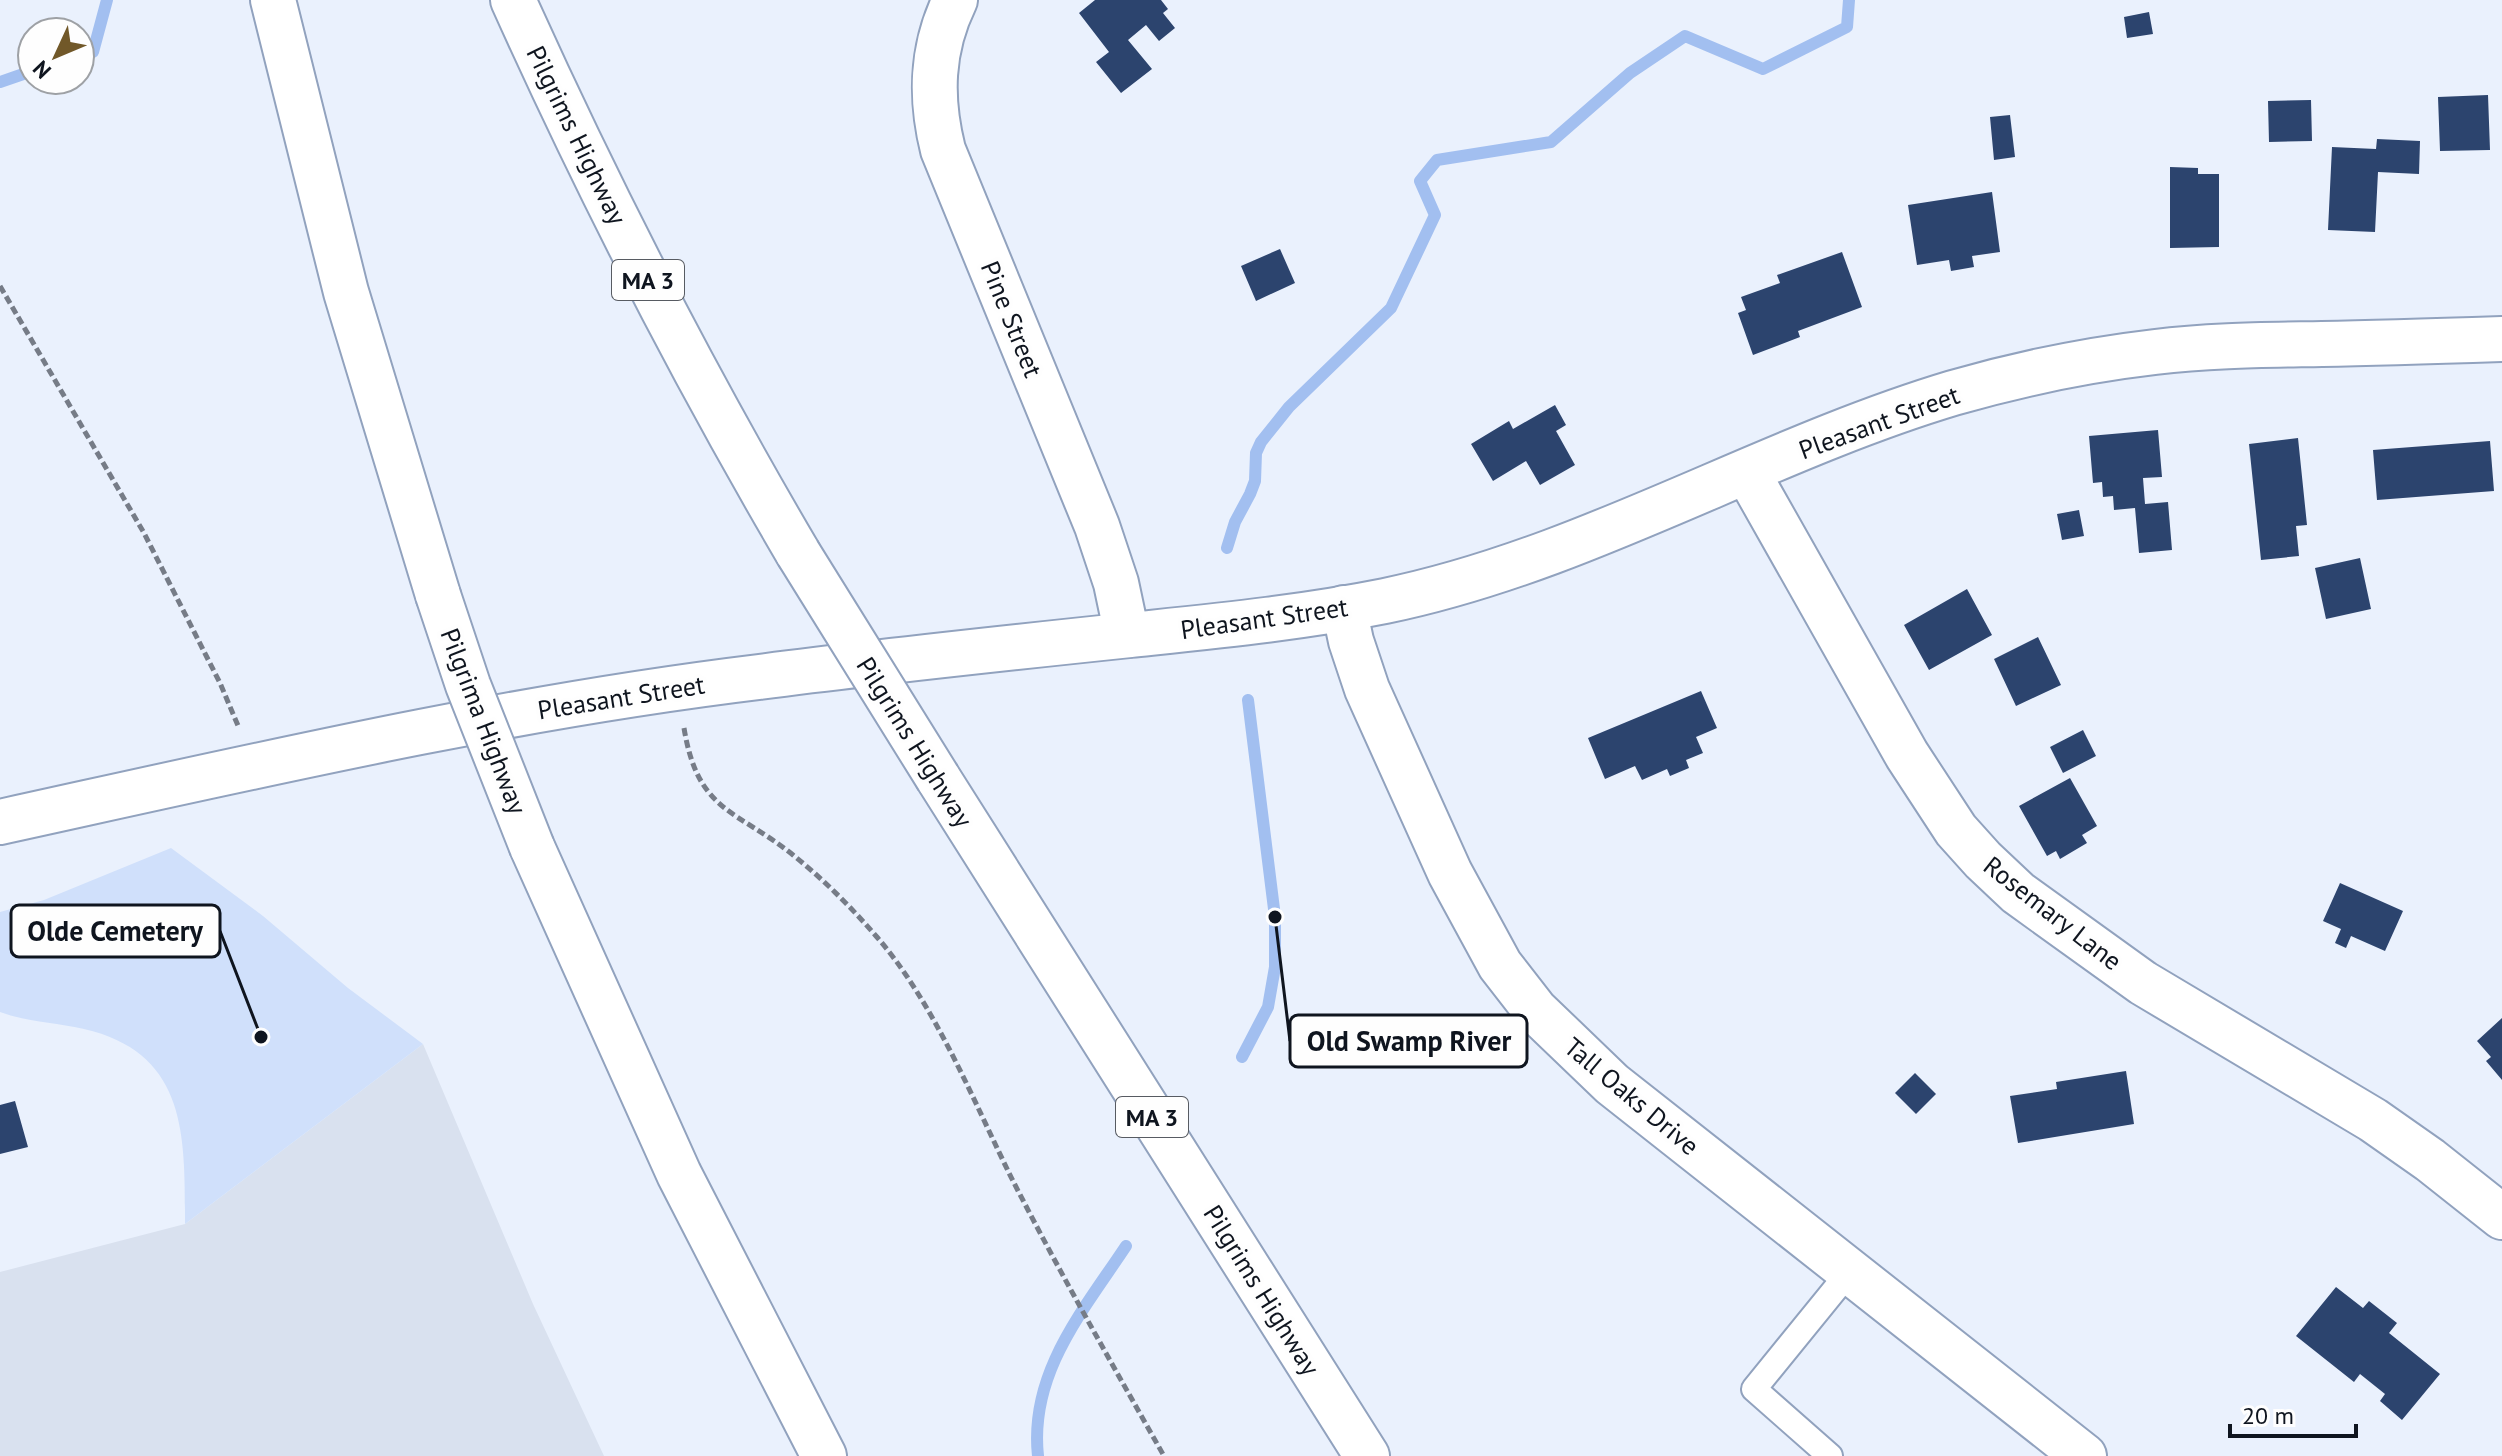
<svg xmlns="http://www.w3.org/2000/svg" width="2502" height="1456" viewBox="0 0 2502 1456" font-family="'PT Sans',sans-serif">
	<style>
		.built { fill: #d9e1ef }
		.green { fill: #d0e0fb }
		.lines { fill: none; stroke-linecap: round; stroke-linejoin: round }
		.stream { stroke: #a2bff0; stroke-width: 12 }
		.building { fill: #2c446e }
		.service-casing { stroke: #91a2be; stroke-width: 28 }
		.minor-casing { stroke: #91a2be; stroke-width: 48 }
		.secondary-casing { stroke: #91a2be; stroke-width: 48 }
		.motorway-casing { stroke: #91a2be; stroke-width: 48 }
		.path { stroke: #767c87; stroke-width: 5; stroke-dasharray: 8 4; stroke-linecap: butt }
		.service { stroke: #fff; stroke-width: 24 }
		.minor { stroke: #fff; stroke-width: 44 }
		.secondary { stroke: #fff; stroke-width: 44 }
		.motorway { stroke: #fff; stroke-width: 44 }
		.motorway-bridge-casing { stroke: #91a2be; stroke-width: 48; stroke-linecap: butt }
		.motorway-bridge { stroke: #fff; stroke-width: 44 }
		.labels { text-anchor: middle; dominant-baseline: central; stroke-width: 8; stroke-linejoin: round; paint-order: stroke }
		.shield { fill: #fefefe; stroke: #575b62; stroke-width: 2 }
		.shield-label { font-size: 24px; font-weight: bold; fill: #0f151f }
		.street-label { font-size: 26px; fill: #0f151f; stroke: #fefefe }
		.leader { fill: none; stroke: #0f151f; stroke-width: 3 }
		.callout-dot { fill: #0f151f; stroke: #fefefe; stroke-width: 3 }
		.callout { fill: #fefefe; stroke: #0f151f; stroke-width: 3 }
		.callout-label { font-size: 28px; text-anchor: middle; font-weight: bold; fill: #0f151f }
	</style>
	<rect width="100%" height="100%" fill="#eaf1fd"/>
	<path class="built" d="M 423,1044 L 533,1304 L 604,1456 L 0,1456 L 0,1272 L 185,1224 Z"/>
	<path class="green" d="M 171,848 L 263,916 L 348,988 L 423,1044 L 185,1224 C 185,1137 188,1053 84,1029 C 54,1022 31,1023 0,1012 L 0,912 L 44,900 Z"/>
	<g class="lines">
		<path class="stream" d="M 80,56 L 93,52 L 107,0
			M 0,82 L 32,71
			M 1227,548 L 1235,522 L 1250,494 L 1255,481 L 1256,453 L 1261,442 L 1289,407 L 1391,308 L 1435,215 L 1420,181 L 1437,160 L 1551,142 L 1630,73 L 1685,36 L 1763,69 L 1847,27 L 1849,0
			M 1242,1057 L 1268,1007 L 1275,967 L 1275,917 L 1248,700
			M 1038,1456 C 1029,1373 1083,1311 1126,1246"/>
	</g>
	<path class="building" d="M 1095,0 L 1161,0 L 1168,9 L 1163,13 L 1175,28 L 1159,41 L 1146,25 L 1128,40 L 1152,69 L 1121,93 L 1096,62 L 1109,52 L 1079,13 Z
		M 2149,12 L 2153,34 L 2127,38 L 2124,17 Z
		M 2488,95 L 2490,150 L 2440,151 L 2438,97 Z
		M 2311,100 L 2312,141 L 2269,142 L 2268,101 Z
		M 2010,115 L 2015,157 L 1994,160 L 1990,117 Z
		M 2377,139 L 2420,141 L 2419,174 L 2378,172 L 2375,232 L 2328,230 L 2332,147 L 2376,149 Z
		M 2170,167 L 2198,168 L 2198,174 L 2219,174 L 2219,247 L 2170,248 Z
		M 1992,192 L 2000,252 L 1972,256 L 1974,267 L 1951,271 L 1949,260 L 1917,265 L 1908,205 Z
		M 1280,249 L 1295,283 L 1256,301 L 1241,266 Z
		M 1842,252 L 1862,307 L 1798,331 L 1800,337 L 1753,355 L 1738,313 L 1746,310 L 1741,297 L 1780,283 L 1777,275 Z
		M 1555,405 L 1566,425 L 1556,431 L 1575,465 L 1540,485 L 1526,461 L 1493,481 L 1471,444 L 1509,421 L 1513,429 Z
		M 2158,430 L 2162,477 L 2143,478 L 2145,504 L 2168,502 L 2172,550 L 2139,553 L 2135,508 L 2114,510 L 2113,496 L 2103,497 L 2102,482 L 2093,483 L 2089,436 Z
		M 2298,438 L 2307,525 L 2296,526 L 2299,556 L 2261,560 L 2249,444 Z
		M 2490,441 L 2494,491 L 2377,500 L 2373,450 Z
		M 2079,510 L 2084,536 L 2062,540 L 2057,514 Z
		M 2360,558 L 2371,609 L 2326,619 L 2315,568 Z
		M 1967,589 L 1992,635 L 1929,670 L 1904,625 Z
		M 2038,637 L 2061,685 L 2016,706 L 1994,659 Z
		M 1701,691 L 1717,728 L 1696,737 L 1703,753 L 1686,760 L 1689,768 L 1670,776 L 1667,769 L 1642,780 L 1635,766 L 1605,779 L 1588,738 Z
		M 2083,730 L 2096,756 L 2063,773 L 2050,747 Z
		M 2070,778 L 2097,826 L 2082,835 L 2087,843 L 2060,859 L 2056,851 L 2047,856 L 2019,806 Z
		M 2340,883 L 2403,911 L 2385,951 L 2351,936 L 2346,948 L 2335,943 L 2341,929 L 2323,921 Z
		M 2502,1018 L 2502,1080 L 2486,1061 L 2491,1057 L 2477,1041 Z
		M 2126,1071 L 2134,1124 L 2018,1143 L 2010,1096 L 2057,1089 L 2056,1082 Z
		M 1915,1073 L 1936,1094 L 1916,1114 L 1895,1093 Z
		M 15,1101 L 28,1147 L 0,1154 L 0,1105 Z
		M 2336,1287 L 2363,1308 L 2369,1301 L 2397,1323 L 2389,1333 L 2440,1374 L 2402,1420 L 2380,1401 L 2385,1394 L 2360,1374 L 2354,1382 L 2296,1336 Z"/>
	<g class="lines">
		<defs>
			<path id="service" d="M 1830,1456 L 1754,1389 L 1850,1271"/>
			<path id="minor" d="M 955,0 C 931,49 930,98 943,150 L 1097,526 L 1116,583 L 1127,635
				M 1747,472 L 1907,755 L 1956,830 L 1983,860 L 2018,893 L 2143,983 L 2373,1120 L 2430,1160 L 2502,1217
				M 1344,608 L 1351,641 L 1367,689 L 1450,873 L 1500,965 L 1535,1010 L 1612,1084 L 2084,1456"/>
			<path id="secondary" d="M 0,822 C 251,767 503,708 759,677 C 882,661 1006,648 1130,635 C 1216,626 1300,618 1385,601 C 1584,560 1760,451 1953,393 C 2019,374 2086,360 2155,352 C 2210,345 2266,345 2322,344 C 2382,343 2442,341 2502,339"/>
			<path id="motorway" d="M 273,0 L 346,292 L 438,595
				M 513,0 C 598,189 693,374 798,553
				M 938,778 L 1367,1456
				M 532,847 L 679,1174 L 824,1456"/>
		</defs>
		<use href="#service" class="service-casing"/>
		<use href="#minor" class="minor-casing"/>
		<use href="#secondary" class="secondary-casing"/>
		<use href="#motorway" class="motorway-casing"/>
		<path class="path" d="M 0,286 L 144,533 L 220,683 L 239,728
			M 684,728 C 698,813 736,809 793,855 C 823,879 851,907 876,936 C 934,1002 973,1100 1012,1179 C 1060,1273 1112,1364 1164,1456"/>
		<use href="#service" class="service"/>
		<use href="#minor" class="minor"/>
		<use href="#secondary" class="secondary"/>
		<use href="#motorway" class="motorway"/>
		<defs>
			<path id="motorway-bridge" d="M 798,553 L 938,778
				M 438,595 L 468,685 L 532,847"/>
		</defs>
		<use href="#motorway-bridge" class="motorway-bridge-casing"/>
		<use href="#motorway-bridge" class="motorway-bridge"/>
	</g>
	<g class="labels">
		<g class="shield">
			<rect x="612" y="260" width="72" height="40" rx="6"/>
			<rect x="1116" y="1097" width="72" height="40" rx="6"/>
		</g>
		<g class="shield-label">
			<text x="648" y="280">MA 3</text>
			<text x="1152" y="1117">MA 3</text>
		</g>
		<g class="street-label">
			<text transform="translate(577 135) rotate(64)">Pilgrims Highway</text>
			<text transform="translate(1012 319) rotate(68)">Pine Street</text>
			<text transform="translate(1879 422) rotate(-20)">Pleasant Street</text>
			<text transform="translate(1264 618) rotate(-8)">Pleasant Street</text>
			<text transform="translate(621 697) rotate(-9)">Pleasant Street</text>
			<text transform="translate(484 721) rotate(69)">Pilgrima Highway</text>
			<text transform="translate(915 742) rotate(58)">Pilgrims Highway</text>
			<text transform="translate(2053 913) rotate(38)">Rosemary Lane</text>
			<text transform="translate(1632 1096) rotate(40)">Tall Oaks Drive</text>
			<text transform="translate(1262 1290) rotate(58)">Pilgrims Highway</text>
		</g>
	</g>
	<path class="leader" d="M261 1037L220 931M1275 917L1290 1041"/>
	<g class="callout-dot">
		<circle cx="261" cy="1037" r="8"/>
		<circle cx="1275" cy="917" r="8"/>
	</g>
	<g class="callout">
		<rect x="11" y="905" width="209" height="52" rx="8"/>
		<rect x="1290" y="1015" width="237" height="52" rx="8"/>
	</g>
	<g class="callout-label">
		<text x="115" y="941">Olde Cemetery</text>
		<text x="1409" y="1051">Old Swamp River</text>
	</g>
	<g transform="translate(56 56) rotate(226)"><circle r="38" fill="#fefefe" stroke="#9ea1a5" stroke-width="2"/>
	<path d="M0-6L14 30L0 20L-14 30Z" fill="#715829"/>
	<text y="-12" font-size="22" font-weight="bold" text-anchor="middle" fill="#0f151f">N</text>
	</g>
	<path d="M2230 1424v12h126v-12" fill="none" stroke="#0f151f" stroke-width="4"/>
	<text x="2242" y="1424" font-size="24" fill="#0f151f" stroke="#fefefe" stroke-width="6" paint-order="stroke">20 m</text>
</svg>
